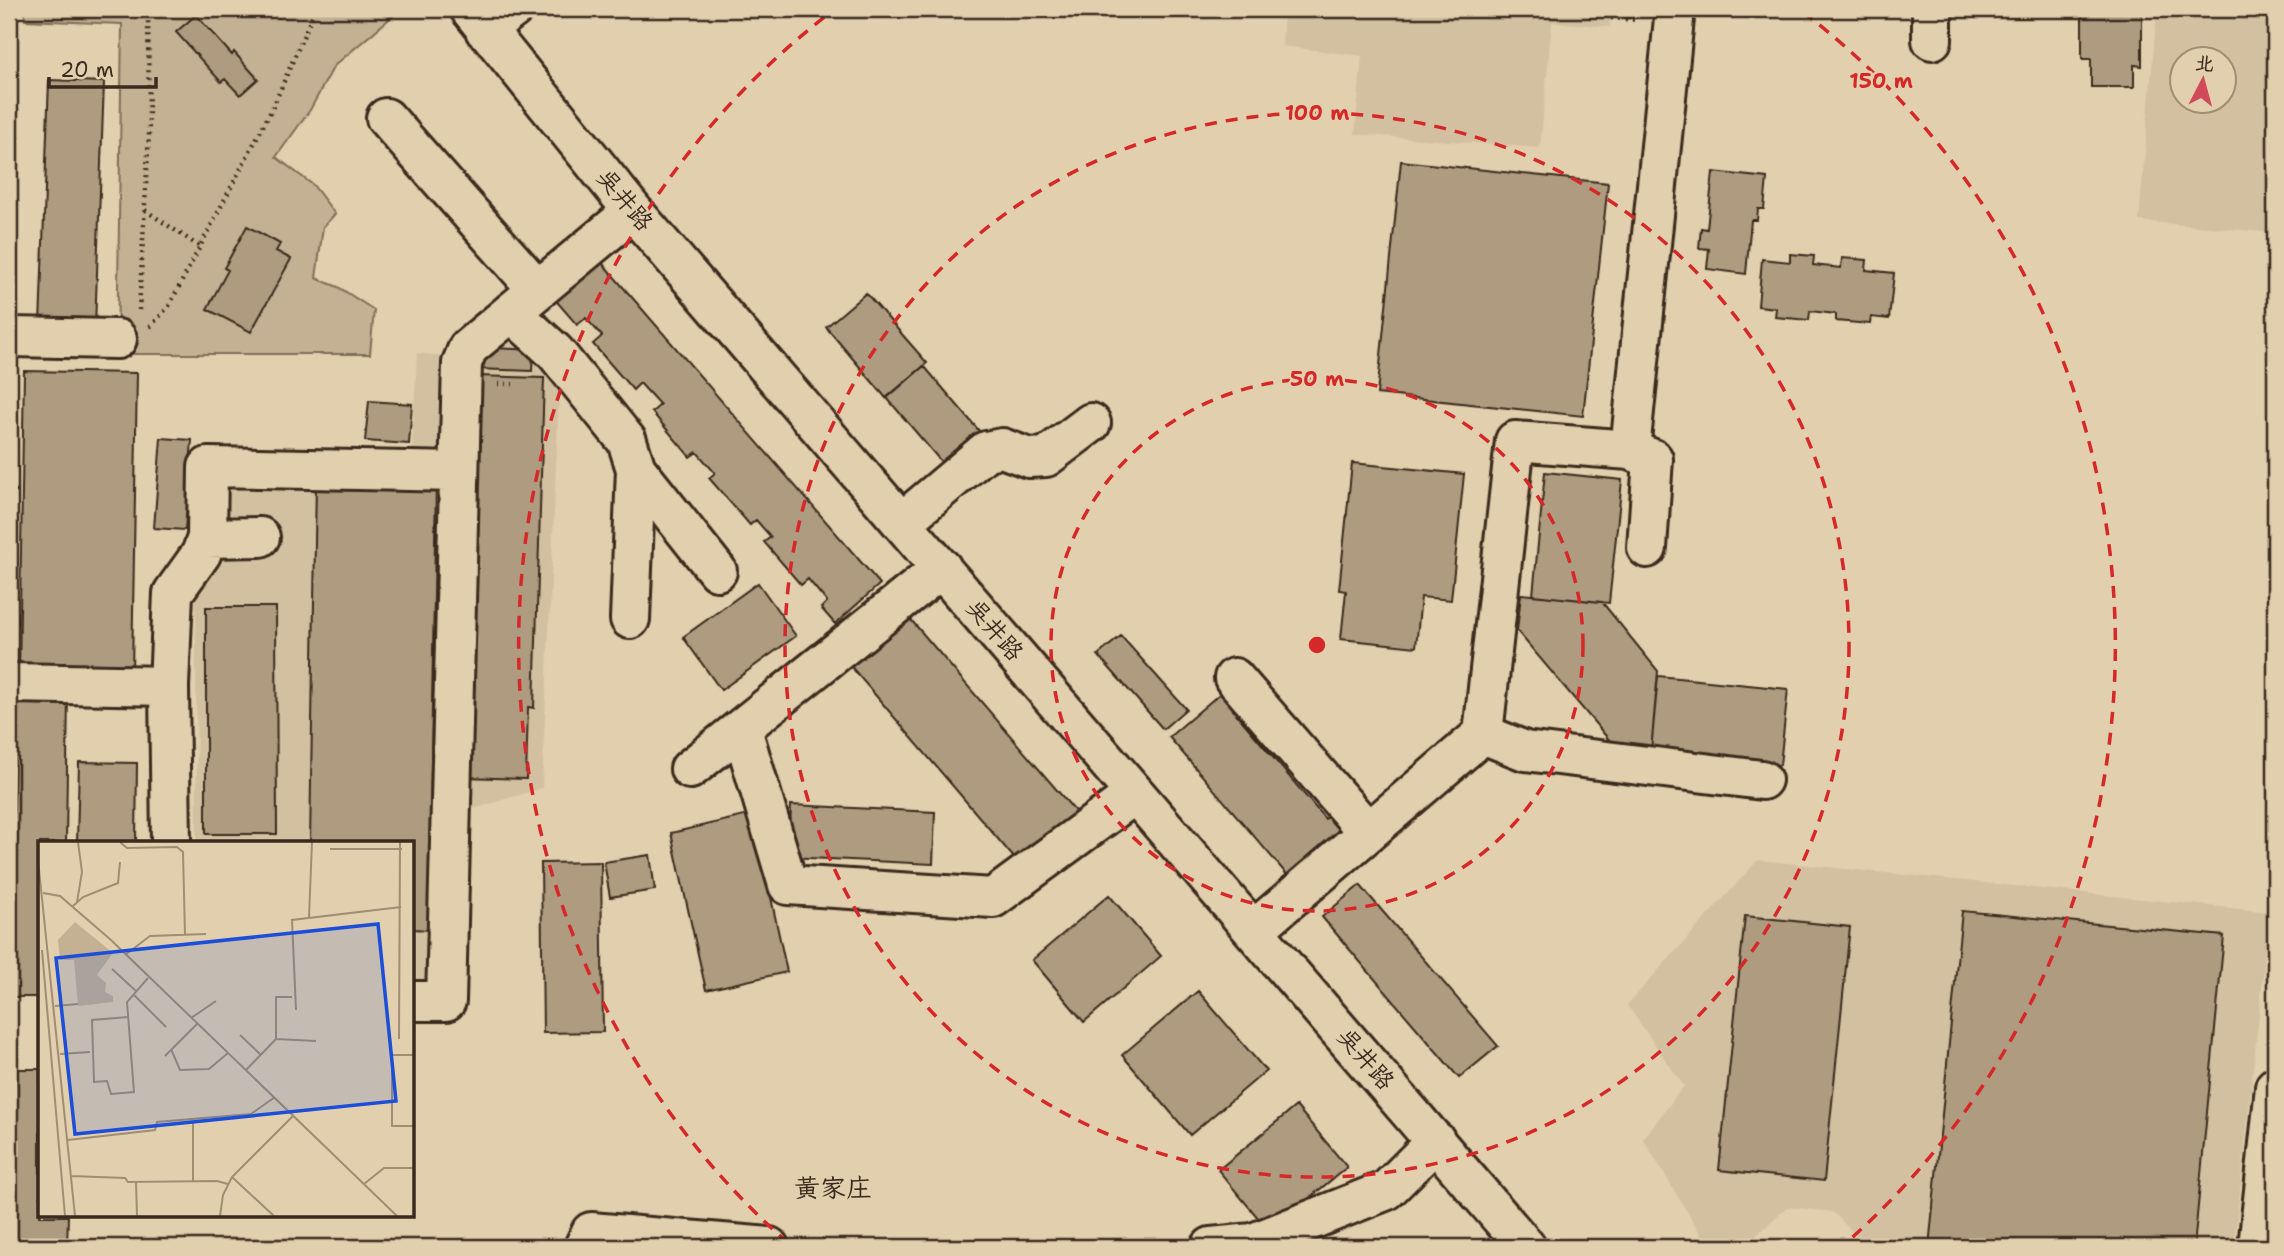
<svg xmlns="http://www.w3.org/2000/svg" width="2284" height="1256" viewBox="0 0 2284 1256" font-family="'Shantell Sans','LXGW WenKai TC',sans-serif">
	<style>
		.built { fill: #d3c0a0; fill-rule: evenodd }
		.green { fill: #c4b193; stroke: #806e58; stroke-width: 2 }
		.building { fill: #af9c80; stroke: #3b2a1e; stroke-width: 2 }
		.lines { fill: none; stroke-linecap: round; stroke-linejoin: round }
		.minor-casing { stroke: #3b2a1e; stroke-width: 44 }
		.path { stroke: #3b2a1e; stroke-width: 4.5; stroke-dasharray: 2 5; stroke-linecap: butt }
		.minor { stroke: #e2cfad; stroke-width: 38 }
		.ring { fill: none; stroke: #d62828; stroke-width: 3.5; stroke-dasharray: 12 9 }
		.labels { text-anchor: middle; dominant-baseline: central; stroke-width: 5; stroke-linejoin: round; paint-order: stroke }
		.street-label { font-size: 24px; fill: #3b2a1e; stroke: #e2cfad }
		.neighbourhood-label { font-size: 26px; fill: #3b2a1e; stroke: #e2cfad }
		.inset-road { fill: none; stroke: #9f8d74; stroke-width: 2 }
		.view { fill: #1d4ed8; fill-opacity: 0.15; stroke: #1d4ed8; stroke-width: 3.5 }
		.inset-edge { fill: none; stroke: #3b2a1e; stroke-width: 3.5 }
		.centre { fill: #d62828; stroke: #e2cfad; stroke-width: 3.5 }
		.ring-label { font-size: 21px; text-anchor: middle; font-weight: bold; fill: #d62828; stroke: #e2cfad; stroke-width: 5; stroke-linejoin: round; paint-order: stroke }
	</style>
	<rect width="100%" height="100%" fill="#e2cfad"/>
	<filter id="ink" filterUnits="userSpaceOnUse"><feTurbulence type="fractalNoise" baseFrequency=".0143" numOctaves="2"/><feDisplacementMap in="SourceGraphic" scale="14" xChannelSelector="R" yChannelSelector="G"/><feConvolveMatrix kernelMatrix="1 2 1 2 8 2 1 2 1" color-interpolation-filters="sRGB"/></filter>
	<g filter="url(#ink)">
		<path class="built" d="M 1284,9 L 1611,9 L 1610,27 L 1552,22 L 1540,148 L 1355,134 L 1362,56 L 1282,46 Z
			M 2157,9 L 2275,9 L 2275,233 L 2139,221 ZM 2182,60 L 2224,60 L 2224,102 L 2182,102 Z
			M 499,315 L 560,374 L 542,788 L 467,811 L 454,1019 L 413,1022 L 413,843 L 197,843 L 195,449 L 412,451 L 417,353 L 441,356 Z
			M 1758,860 L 2270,912 L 2234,1247 L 1867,1247 L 1833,1212 L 1787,1207 L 1744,1247 L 1693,1247 L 1703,1238 L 1643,1139 L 1684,1086 L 1627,1005 Z"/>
		<path class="green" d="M 25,9 L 401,9 L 334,66 L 310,110 L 276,157 L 313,185 L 335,214 L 323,227 L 316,278 L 338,287 L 374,310 L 370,354 L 117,354 L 122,24 L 25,20 Z"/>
		<path class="building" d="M 1943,9 L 2011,9 L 2011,12 L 1977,12 L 1976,16 L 1943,17 Z
			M 2082,9 L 2142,9 L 2142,66 L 2134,65 L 2134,87 L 2091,87 L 2091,59 L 2082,59 Z
			M 2176,9 L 2275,9 L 2275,16 L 2176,13 Z
			M 196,15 L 232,55 L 234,52 L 258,79 L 240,95 L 225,79 L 221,82 L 176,32 Z
			M 49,80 L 104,82 L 95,327 L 40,325 Z
			M 1401,161 L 1608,183 L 1583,416 L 1377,394 Z
			M 1713,172 L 1767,178 L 1764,209 L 1758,209 L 1757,220 L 1751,220 L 1746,274 L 1707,269 L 1709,249 L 1699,248 L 1701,228 L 1707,229 Z
			M 247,226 L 280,244 L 276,251 L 291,259 L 251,332 L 207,309 L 228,270 L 224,268 Z
			M 591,250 L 880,584 L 835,624 L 821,608 L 827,602 L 808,579 L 801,585 L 764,542 L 771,537 L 756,520 L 750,525 L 709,478 L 715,473 L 697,452 L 690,457 L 652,412 L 660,405 L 640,383 L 633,390 L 593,344 L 602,336 L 586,318 L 577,325 L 546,289 Z
			M 1790,254 L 1814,256 L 1813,265 L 1841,268 L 1842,258 L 1867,260 L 1866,270 L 1894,273 L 1889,319 L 1871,317 L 1870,324 L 1836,321 L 1836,314 L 1810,311 L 1809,320 L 1775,317 L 1776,308 L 1758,306 L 1762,259 L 1790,262 Z
			M 866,293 L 927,363 L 886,398 L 826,327 Z
			M 476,347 L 533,350 L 532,371 L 476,369 Z
			M 924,366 L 986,439 L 949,471 L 887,398 Z
			M 24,371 L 137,373 L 132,673 L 19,671 Z
			M 476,376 L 544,378 L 534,708 L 528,707 L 526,779 L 464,777 Z
			M 369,401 L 412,404 L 409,444 L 365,441 Z
			M 161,438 L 192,440 L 185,530 L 154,528 Z
			M 1352,463 L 1464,474 L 1451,600 L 1421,597 L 1416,647 L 1341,639 L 1346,591 L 1339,590 Z
			M 1545,472 L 1622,480 L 1609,603 L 1533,595 Z
			M 316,481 L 436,483 L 428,930 L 413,929 L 413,843 L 310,843 Z
			M 758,583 L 796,636 L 721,690 L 683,637 Z
			M 1521,594 L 1602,602 L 1658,671 L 1651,751 L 1616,748 L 1517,631 Z
			M 206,607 L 276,607 L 277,834 L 206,834 Z
			M 906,614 L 1080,817 L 1021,866 L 848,663 Z
			M 1121,636 L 1186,709 L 1163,729 L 1098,655 Z
			M 1658,676 L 1788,689 L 1780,765 L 1651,751 Z
			M 16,691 L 68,692 L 66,843 L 40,843 L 40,997 L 11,997 Z
			M 1223,691 L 1236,707 L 1233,710 L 1325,819 L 1329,816 L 1342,832 L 1289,877 L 1169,737 Z
			M 79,762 L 137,763 L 136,843 L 77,843 Z
			M 791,805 L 935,812 L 933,864 L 789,857 Z
			M 753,814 L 787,972 L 706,990 L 671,833 Z
			M 650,855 L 655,890 L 610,897 L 604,862 Z
			M 601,862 L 603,1032 L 543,1033 L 541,863 Z
			M 1360,885 L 1498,1046 L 1459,1078 L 1322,917 Z
			M 1109,895 L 1161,956 L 1084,1022 L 1032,960 Z
			M 1962,911 L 2224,936 L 2194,1247 L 1929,1247 Z
			M 1745,916 L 1850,927 L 1824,1181 L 1719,1170 Z
			M 1198,991 L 1266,1071 L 1190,1135 L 1122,1055 Z
			M 16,1069 L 40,1069 L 40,1216 L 68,1216 L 67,1247 L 13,1247 Z
			M 1296,1106 L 1347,1167 L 1269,1231 L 1218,1170 Z"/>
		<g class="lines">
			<defs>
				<path id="minor" d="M 470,9 L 633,211 L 1526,1247
					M 485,30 L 513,9
					M 1932,40 L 1932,9
					M 386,118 L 538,290
					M 511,312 L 555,352 L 627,441 L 636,469 L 717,571
					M 9,337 L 117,339
					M 902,522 L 986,451 L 1002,448 L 1029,458 L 1046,457 L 1091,423
					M 207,538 L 260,537
					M 1647,548 L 1653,459 L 1630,450 L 1675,9
					M 630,619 L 636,469
					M 1234,678 L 1368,832
					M 9,683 L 169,686
					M 742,729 L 788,885 L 993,898 L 1135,794
					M 1483,734 L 1525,751 L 1762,780
					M 690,769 L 942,568
					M 171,843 L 169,686 L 173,593 L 201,554 L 207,538 L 208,467 L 459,472
					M 1254,930 L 1483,734 L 1515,441 L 1630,450
					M 413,1001 L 446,1001 L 462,363 L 468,348 L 633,211
					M 584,1247 L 591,1232 L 769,1247
					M 1211,1247 L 1253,1243 L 1387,1190 L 1436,1141
					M 2258,1247 L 2275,1087"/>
			</defs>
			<use href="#minor" class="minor-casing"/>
			<path class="path" d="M 1611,18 L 1638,20
				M 1628,19 L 1628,9
				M 145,210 L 200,247
				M 139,310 L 149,134 L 148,9
				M 150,327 L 169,306 L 273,107 L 315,9
				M 498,384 L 513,384
				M 9,491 L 22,491"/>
			<use href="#minor" class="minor"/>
		</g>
	</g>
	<g class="ring">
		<circle cx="1317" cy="645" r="266"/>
		<circle cx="1317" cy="645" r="532"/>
		<path d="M788 1243A798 798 0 0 1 831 12M1803 12A798 798 0 0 1 1846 1243"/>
	</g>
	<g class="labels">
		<g class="street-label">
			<text transform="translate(625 200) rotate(50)">吴井路</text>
			<text transform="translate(995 630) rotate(49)">吴井路</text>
			<text transform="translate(1366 1059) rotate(49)">吴井路</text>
		</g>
		<g class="neighbourhood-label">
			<text x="833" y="1187">黄家庄</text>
		</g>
	</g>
	<g transform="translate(38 841)">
		<rect width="376" height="376" fill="#e2cfad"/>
		<path d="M 37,81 L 75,112 L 59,134 L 68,142 L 67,151 L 75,155 L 75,161 L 40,165 L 36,119 L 22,119 L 20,99 Z" fill="#c4b193"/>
		<path class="inset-road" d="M 82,1 L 89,7 L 139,6 L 145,11 L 147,94M 292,8 L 364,8M 0,19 L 37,375M 5,52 L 22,55 L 73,99 L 359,375M 39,61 L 44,31 L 40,1M 35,65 L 45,56 L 80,42 L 82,21M 271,76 L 274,1M 4,109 L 27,375M 87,114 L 112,95 L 168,93M 74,128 L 98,150M 95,153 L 128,186M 17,165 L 40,163M 258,169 L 254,79 L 363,66M 90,176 L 54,179 L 56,241 L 69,240 L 73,253 L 96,251 L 89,161 L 110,137M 153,177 L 178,160M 202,194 L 223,214M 238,198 L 278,200M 361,198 L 362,1M 133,208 L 142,229 L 171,228 L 190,212M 22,213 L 52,211M 377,214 L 354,214 L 354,285 L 377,285M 127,215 L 159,183M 208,229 L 238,198 L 238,156 L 254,156M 155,281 L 155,340M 30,299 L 117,289 L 119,281 L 213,273 L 237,256M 33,335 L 87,337 L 90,341 L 179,340 L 190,343M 194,336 L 236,375M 98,341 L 99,375M 326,343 L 346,327 L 377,327M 182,375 L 185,354 L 194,336 L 256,274"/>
		<path class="view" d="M 340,83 L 358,260 L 37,293 L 18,117 Z"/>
		<rect width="376" height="376" class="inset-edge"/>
	</g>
	<circle cx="1317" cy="645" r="10" class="centre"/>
	<g class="ring-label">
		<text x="1881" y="88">150 m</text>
		<text x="1317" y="120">100 m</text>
		<text x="1317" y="386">50 m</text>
	</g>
	<rect width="2284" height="1256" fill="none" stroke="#e2cfad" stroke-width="35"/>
	<rect x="18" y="18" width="2249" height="1221" fill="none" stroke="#3b2a1e" stroke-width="2.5" filter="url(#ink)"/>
	<g transform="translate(2203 80) rotate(6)"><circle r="33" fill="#e2cfad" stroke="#9f8d74" stroke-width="2"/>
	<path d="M0-5L12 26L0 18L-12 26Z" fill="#d1495b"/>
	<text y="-10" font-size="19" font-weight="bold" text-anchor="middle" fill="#3b2a1e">北</text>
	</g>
	<path d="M49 77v10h107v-10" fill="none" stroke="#3b2a1e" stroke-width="3.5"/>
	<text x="60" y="77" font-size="21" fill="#3b2a1e" stroke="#e2cfad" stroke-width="5" paint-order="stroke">20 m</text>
</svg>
